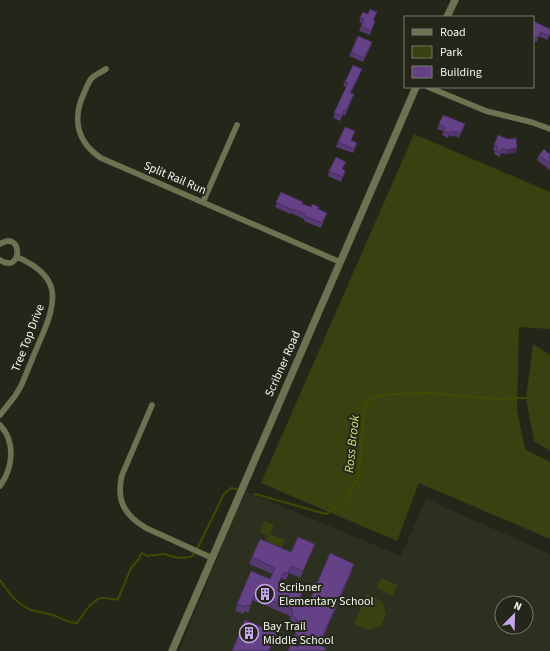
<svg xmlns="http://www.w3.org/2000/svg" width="550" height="651" viewBox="0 0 550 651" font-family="'Source Sans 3',sans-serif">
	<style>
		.built { fill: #2c301e; fill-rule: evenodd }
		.green { fill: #384110 }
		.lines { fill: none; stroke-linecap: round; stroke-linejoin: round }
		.stream { stroke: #404b00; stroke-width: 2 }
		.minor-casing { stroke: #414338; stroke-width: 6 }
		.tertiary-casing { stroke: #414338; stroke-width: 8 }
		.minor { stroke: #6b7350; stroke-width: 5.5 }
		.tertiary { stroke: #6b7350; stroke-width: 7 }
		.wall { fill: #573974 }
		.shaded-wall { fill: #472e5e }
		.building { fill: #654287; stroke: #472e5e }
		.labels { text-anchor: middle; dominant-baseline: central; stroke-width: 4; stroke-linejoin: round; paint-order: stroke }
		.street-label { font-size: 12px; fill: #f4f6ee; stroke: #24261a }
		.poi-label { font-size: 12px; fill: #f4f6ee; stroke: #24261a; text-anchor: start }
		.water-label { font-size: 13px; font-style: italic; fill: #cce36e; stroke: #24261a }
	</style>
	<rect width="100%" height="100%" fill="#24261a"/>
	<path class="built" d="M 245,491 L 401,556 L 426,499 L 550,554 L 550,651 L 179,651 ZM 502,603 L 526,603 L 526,627 L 502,627 Z"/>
	<path class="green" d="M 414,134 L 550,192 L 550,329 L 519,327 L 517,410 L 525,449 L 550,462 L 550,539 L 419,483 L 397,541 L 261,483 Z
		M 533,344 L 550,355 L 550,451 L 534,441 L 526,398 Z
		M 264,521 L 274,525 L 270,534 L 285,540 L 281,550 L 265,543 L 268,536 L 260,532 Z
		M 381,578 L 397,585 L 393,596 L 377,588 Z
		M 367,594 L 382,601 L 386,614 L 381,626 L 368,630 L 354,624 Z"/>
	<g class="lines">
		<path class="stream" d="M 255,494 L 326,514 L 347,499 L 359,476 L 364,408 L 373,397 L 393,394 L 427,393 L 496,399 L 526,398
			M 0,580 C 7,591 17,604 29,609 C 37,612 46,613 53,615 C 62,618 68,623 77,623 C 83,615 92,599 102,598 C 109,597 110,601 118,599 L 131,568 L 138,560 L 142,553 L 147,556 L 164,554 L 178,558 L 191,557 L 196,551 L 224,494 L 231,488 L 237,489"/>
		<defs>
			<path id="minor" d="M 106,69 C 102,72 94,75 91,79 C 88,83 86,89 84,93 C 72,119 77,142 101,158 L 340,262
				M 428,87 L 486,111 L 531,122 L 550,129
				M 203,202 L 237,125
				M 0,244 C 23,229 23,275 0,260
				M 152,405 L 122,475 C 116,500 124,515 146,528 L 212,558
				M 0,415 L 15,396 L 21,386 C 28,370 34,354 41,338 C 58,299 61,276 17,257
				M 0,425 C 16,442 13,468 0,486"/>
			<path id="tertiary" d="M 447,17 L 455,0
				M 172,651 L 416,87"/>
		</defs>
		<use href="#minor" class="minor-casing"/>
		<use href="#tertiary" class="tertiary-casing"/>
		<use href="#minor" class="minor"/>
		<use href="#tertiary" class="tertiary"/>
	</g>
	<path class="wall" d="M 363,12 L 375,21 L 370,35 L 359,31 L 362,24 L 359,22 Z
		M 533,21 L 550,34 L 547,40 L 539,36 L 537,42 L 533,41 Z
		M 371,46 L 363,62 L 349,56 L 351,52 Z
		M 360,74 L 351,93 L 352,99 L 345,116 L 343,115 L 340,121 L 333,118 L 346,87 L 343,86 L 345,82 Z
		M 443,115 L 465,124 L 459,138 L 454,135 L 453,137 L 449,135 L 448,138 L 442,135 L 443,131 L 437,129 Z
		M 498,135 L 517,148 L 515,153 L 505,154 L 501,153 L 500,157 L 494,154 L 495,151 L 493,150 Z
		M 351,140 L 357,143 L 353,153 L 336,147 L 338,142 Z
		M 550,152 L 550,170 L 537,160 L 539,155 L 549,154 Z
		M 343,169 L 345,170 L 341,182 L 328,176 L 329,171 Z
		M 281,192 L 302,204 L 327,213 L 321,228 L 304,221 L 304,219 L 291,213 L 290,214 L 275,207 Z
		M 312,551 L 300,578 L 289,573 L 286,580 L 281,578 L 279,582 L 300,599 L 309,602 L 352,571 L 320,645 L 298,647 L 299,644 L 293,641 L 297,629 L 291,623 L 290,616 L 253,600 L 248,613 L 245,611 L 243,614 L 235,611 L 237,604 L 270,579 L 273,574 L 249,564 L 252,557 L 291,552 Z"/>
	<path class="shaded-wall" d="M 362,69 L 360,74 L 349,97 L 350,93 Z
		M 517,148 L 515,153 L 505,154 L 506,150 Z
		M 354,564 L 352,571 L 317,651 L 319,645 Z"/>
	<path class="building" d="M 370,9 L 377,12 L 373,21 L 375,21 L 371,31 L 361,26 L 364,19 L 360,18 L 363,12 L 368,14 Z
		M 533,21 L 550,29 L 550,34 L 549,36 L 541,32 L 538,38 L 533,35 Z
		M 358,36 L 372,42 L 364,58 L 351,52 Z
		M 353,65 L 362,69 L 350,93 L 354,94 L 346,111 L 344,110 L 342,116 L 334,113 L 348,83 L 345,82 Z
		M 443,115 L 465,124 L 461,133 L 455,131 L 455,133 L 451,131 L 449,133 L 444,131 L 445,127 L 439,124 Z
		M 345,127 L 355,131 L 351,140 L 357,143 L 354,149 L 338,142 Z
		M 498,135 L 508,139 L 516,138 L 517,148 L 506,150 L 503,148 L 501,152 L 496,150 L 497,146 L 494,145 Z
		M 544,149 L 549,154 L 550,152 L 550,164 L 539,155 Z
		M 336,157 L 346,162 L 342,169 L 345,170 L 343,177 L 329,171 Z
		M 281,192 L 303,202 L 302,204 L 311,207 L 312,204 L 319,207 L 318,209 L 327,213 L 322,223 L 305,216 L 306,214 L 293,209 L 292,210 L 276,202 Z
		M 298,537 L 315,544 L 303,571 L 291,566 L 288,573 L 284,572 L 279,582 L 302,592 L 300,599 L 309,602 L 330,553 L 354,564 L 319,645 L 326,648 L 325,651 L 288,651 L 291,644 L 298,647 L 302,638 L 295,634 L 300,622 L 293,616 L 292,609 L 255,594 L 250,606 L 247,605 L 246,607 L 237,604 L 251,571 L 270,579 L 275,568 L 252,557 L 260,539 L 291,552 Z
		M 245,620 L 277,633 L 269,651 L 232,651 Z"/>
	<defs>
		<symbol id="building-ring" viewBox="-11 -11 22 22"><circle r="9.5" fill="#24261a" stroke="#c8a6ef" stroke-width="1.5"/><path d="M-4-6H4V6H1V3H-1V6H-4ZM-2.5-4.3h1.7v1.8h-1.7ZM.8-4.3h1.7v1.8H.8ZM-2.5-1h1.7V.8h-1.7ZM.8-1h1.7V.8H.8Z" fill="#c8a6ef"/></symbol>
	</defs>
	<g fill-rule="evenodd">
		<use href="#building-ring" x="254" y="583" width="22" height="22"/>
		<use href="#building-ring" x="238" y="622" width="22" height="22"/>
	</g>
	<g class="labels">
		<g class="street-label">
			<text transform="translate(175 178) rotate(23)">Split Rail Run</text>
			<text transform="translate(28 338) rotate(-69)">Tree Top Drive</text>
			<text transform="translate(283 364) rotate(-66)">Scribner Road</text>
		</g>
		<g class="poi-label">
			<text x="279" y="587">Scribner<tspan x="279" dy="14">Elementary School</tspan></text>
			<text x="263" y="626">Bay Trail<tspan x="263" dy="14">Middle School</tspan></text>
		</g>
		<g class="water-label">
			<text transform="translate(352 444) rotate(-84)">Ross Brook</text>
		</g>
	</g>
	<rect x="404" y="16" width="130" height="72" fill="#24261a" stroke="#77796f"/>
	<rect x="412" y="29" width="20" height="6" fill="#6b7350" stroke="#77796f"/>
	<text x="440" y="36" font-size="12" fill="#f4f6ee">Road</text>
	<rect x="412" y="46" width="20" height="12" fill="#384110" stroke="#77796f"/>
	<text x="440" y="56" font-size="12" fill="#f4f6ee">Park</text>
	<rect x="412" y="66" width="20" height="12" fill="#654287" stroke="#77796f"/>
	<text x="440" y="76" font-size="12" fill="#f4f6ee">Building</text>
	<g transform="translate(514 615) rotate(23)"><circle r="19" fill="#24261a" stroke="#77796f"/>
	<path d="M0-3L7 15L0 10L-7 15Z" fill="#c8a6ef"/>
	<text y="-6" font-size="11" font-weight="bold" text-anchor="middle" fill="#f4f6ee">N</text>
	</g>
</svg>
